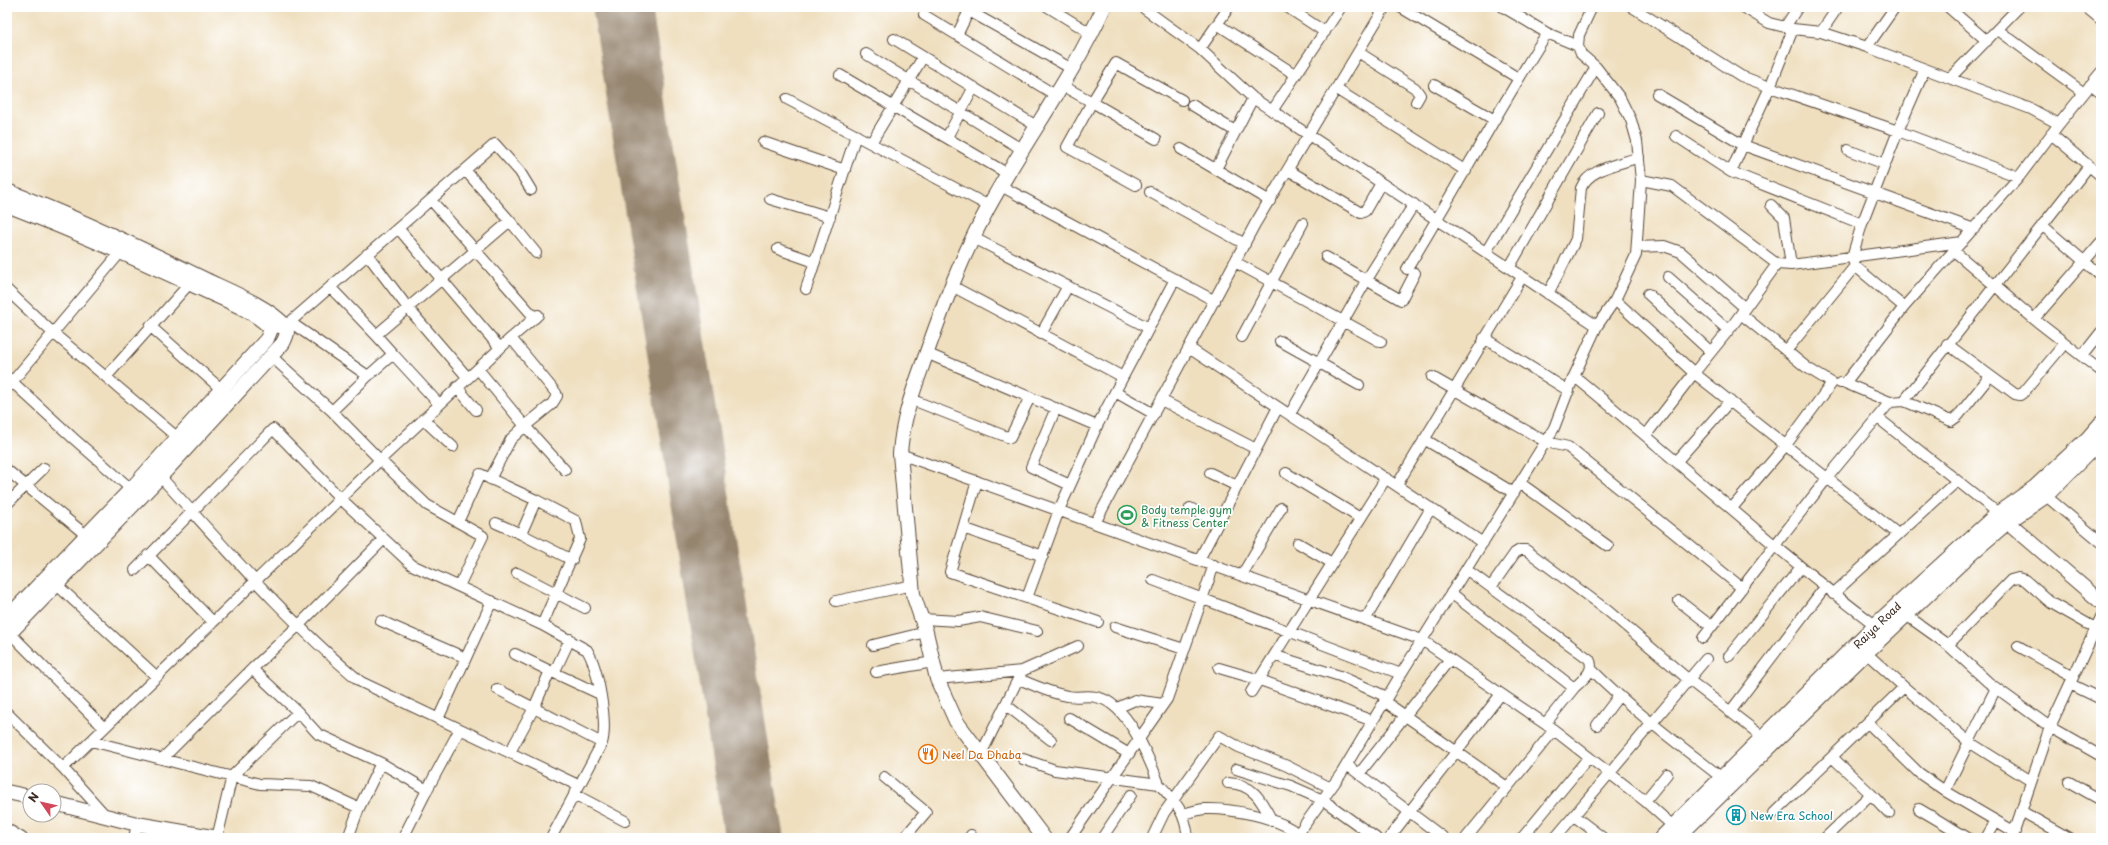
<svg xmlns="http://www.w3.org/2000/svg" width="2108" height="845" viewBox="0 0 2108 845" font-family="'Playpen Sans',sans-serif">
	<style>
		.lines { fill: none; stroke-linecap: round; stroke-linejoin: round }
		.runway { stroke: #95846e; stroke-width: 59 }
		.street-casing { stroke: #564536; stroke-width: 12 }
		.secondary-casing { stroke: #564536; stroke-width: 16 }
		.street { stroke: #fff; stroke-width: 10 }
		.secondary { stroke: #fff; stroke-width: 14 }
		.labels { text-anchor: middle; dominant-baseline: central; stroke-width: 3.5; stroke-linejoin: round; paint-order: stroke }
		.leisure-label { font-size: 11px; fill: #27864d; stroke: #fff; text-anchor: start }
		.street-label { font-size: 11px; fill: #3b2a1e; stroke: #fff }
		.food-label { font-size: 11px; fill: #c56008; stroke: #fff; text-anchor: start }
		.culture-label { font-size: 11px; fill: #0d838f; stroke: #fff; text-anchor: start }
	</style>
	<rect width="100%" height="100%" fill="#fff"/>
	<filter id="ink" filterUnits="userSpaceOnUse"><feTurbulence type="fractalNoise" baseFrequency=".025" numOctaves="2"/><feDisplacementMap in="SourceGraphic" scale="8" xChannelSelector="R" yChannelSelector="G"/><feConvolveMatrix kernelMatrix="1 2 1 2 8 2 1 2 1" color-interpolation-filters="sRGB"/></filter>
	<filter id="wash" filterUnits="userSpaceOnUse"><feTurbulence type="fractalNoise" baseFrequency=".012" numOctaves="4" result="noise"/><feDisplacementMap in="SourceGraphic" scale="16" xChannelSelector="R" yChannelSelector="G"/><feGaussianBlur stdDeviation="0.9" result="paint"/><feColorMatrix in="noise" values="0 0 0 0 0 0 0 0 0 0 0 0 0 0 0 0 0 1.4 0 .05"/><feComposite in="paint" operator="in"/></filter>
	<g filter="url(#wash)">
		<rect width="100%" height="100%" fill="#efdfbf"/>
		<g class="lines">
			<path class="runway" d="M 622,7 L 754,838"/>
		</g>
	</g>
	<g filter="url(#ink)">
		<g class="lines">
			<defs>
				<path id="street" d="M 962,7 L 1072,69
					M 1048,7 L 1092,34
					M 1142,7 L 1200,49 L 1253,98 L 1597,326
					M 1287,7 L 1325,32
					M 1400,7 L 1518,78
					M 1503,7 L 1547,33
					M 1632,7 L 1741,76 L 1770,87 L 1743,145 L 1974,229
					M 1743,7 L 1769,23 L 1793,29
					M 1838,7 L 1821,32 L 1867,47 L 1895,7
					M 1948,7 L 1987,41
					M 924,15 L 1057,96
					M 1217,24 L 1296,75
					M 1785,27 L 1798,7
					M 1998,30 L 2084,93
					M 1821,32 L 1793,29 L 1770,87 L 1898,131 L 2019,177
					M 957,35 L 969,11
					M 894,39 L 1038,127
					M 1200,49 L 1229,7
					M 1358,52 L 1415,88 L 1420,95 L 1416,102
					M 866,54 L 1023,150
					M 840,75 L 1008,174
					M 1950,78 L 2019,7
					M 1434,85 L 1493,119
					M 2090,85 L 2101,93
					M 1063,86 L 1092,102 L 1116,63 L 1182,100
					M 1336,89 L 1466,171
					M 1657,94 L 1743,145 L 1731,172
					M 787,99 L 989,206
					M 1192,105 L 1235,131
					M 1272,111 L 1341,7
					M 2059,124 L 2101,72
					M 2051,134 L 2101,176
					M 1676,136 L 1731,172 L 1862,224
					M 947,137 L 974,87
					M 763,142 L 845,170
					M 871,143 L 923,57
					M 1181,149 L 1270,201
					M 1848,150 L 1885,164
					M 1216,169 L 1253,98
					M 1288,170 L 1361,213 L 1365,211 L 1381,183
					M 1641,180 L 1672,186 L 1777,264 L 1791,265 L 1962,242
					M 1136,185 L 1067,147 L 1092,102 L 1156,139
					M 1001,186 L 1215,301
					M 1150,192 L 1245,244
					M 770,199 L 830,217
					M 431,200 L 535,318
					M 1771,205 L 1784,218 L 1791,265
					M 510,221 L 536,253
					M 2042,225 L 2101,276
					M 398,228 L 500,348
					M 972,237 L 1149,328
					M 1637,247 L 1664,246 L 1681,252 L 1745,308
					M 778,249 L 815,262
					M 1954,251 L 2034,319 L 2101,371
					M 1486,252 L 1596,67
					M 367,254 L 408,308 L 468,378
					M 1326,257 L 1401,300 L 1415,273
					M 1235,262 L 1381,342
					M 1509,268 L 1598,113
					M 1407,269 C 1455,191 1498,110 1547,33 L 1578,46
					M 1668,277 L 1728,330
					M 950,285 L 1123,377
					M 330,287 L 376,335
					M 806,289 L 856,135
					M 7,290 L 53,333 L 106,377 L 190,283
					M 1548,294 L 1576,239 L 1581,188 C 1589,168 1621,164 1639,157
					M 1648,294 L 1711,352
					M 1615,300 L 1694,373 L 1732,326 L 1777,264
					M 1904,307 L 1855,266 L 1852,257 L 1862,224 L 1898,131 L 1925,69
					M 2034,319 L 2101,242
					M 290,322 L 495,144 L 520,172 L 531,190
					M 150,326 L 221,389
					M 279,328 L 290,322 L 368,376 L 393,354 L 376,335 L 510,221 L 465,170
					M 1041,334 L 1068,286
					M 1242,337 L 1303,223
					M 511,338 L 538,315
					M 1484,338 L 1569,391
					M 1280,341 L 1359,385
					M 1947,344 L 2015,394 L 2020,395 L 2024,392 L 2065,343
					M 1189,348 L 1483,543
					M 1786,351 L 1855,266
					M 926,353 L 1097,426 L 1059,510 L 1027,598
					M 393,354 L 439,404
					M 271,356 L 332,411 L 380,460 L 511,338 L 556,393 L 557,396 L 552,404 L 525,426 L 565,470
					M 2082,356 L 2101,332
					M 478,369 L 525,426 L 511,439 L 490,479
					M 1574,376 C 1675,458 1771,547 1875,625
					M 7,377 L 73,438 L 131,489
					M 106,377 L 178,438
					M 1432,377 L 1546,442 L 1568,447 L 1742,588
					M 1840,383 L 1845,383 L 1890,402 L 1904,401 L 1951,421 L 1958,416 L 1990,376
					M 1845,383 L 1904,307 L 2019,177 L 2059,124 L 2031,109 L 1867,47
					M 457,387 L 476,410
					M 7,388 L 125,247
					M 1115,392 L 1154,414
					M 910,399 L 1010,438 L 1030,397
					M 1161,400 L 1256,449
					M 1904,401 L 2089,166
					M 1056,408 L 1031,467 L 1070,485
					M 332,411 L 368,376
					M 1290,414 L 1366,281 L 1414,204
					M 1878,418 L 1998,513
					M 423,419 L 453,447
					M 1097,426 L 1175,279
					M 1646,435 L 1694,373 L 1898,534
					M 1424,439 L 1514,493
					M 900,454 L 1422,640 L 1554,730 L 1645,801 L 1673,826
					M 1677,461 L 1730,401
					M 7,470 L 92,540
					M 157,473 C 222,544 286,620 361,682 L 578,785
					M 1210,473 L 1237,486
					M 1286,473 L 1360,518
					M 977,481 L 950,572 L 1098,622
					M 1520,483 L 1608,546
					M 1397,485 L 1522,277
					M 2046,496 L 2101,542
					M 536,500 L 521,534 L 572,560
					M 7,504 L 44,468
					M 1190,508 L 1218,523
					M 1732,508 L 1786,445 L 1832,383 L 1806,367 L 1741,314
					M 458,522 L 480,474 L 536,500 L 576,521 L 580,539 L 542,625
					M 496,523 L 521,534
					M 1095,523 L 1255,224 L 1385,7
					M 963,528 L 1043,556
					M 1298,543 L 1332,563
					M 148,555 L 213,622
					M 1199,560 L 1278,407
					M 135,570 L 273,429 L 340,498 L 412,565 L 542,625 L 587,650 C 598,667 608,723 602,743 L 551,838
					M 1467,570 L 1589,659 C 1596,671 1582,680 1574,688
					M 517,573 L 585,608
					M 1242,575 L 1281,508
					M 1153,580 L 1401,674
					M 57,585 L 157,677
					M 1491,587 L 1515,553 L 1520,550 L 1526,550 L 1608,611 L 1689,680 L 1763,737
					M 1451,593 L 1574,688 L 1545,724
					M 1833,594 L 1957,481
					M 836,601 L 913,585
					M 1679,601 L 1711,626
					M 1906,615 L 1948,645 L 1988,682 L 2050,727 L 2101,756
					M 922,619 L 958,621 L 980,617 L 1037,631
					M 1365,620 L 1431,508
					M 381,621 L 466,658
					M 1115,627 L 1184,649
					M 10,633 L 104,728
					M 1703,638 L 1828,477 L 1890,402
					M 873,645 L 926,632
					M 1948,645 L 2011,580 L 2018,578 L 2025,580 L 2051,603 L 2095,628
					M 2018,646 L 2072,676
					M 515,654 L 550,671
					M 1276,656 L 1340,676 L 1387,697
					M 1729,656 L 1801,567
					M 1219,668 L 1260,680 L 1373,721
					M 1591,669 C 1632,710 1677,743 1722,778
					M 876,672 L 933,662
					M 554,673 L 570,639
					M 937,679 L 1022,671
					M 1019,679 C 1035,686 1051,693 1068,696 C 1077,698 1087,695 1096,697 C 1127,702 1149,758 1159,784 L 1055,770 L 1023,759
					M 2070,684 L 2101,699
					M 1904,687 L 1969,742 L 1945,791
					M 1996,688 L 1969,742 L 2031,781
					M 497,689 L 602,743
					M 1251,692 L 1386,478
					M 1384,701 L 1507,787
					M 1006,705 L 1051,740
					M 1117,708 L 1135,700 L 1163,704
					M 1730,712 L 1825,587
					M 7,713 L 63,768
					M 1069,718 L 1129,754
					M 438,719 L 492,601
					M 1868,723 L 1919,773 L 1945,791 L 2015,832
					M 1597,725 L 1618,697
					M 91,741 L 260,784 L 311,786 L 359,808
					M 510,752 L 534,708 L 550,671 L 600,694
					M 980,756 L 1022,671 L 1078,646
					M 162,759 L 252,669
					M 381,763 L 427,790 L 460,729
					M 1347,765 L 1444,838
					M 1236,769 L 1291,786 L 1323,800 L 1376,838
					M 1359,774 L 1450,659
					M 884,777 L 926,812 L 904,838
					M 2069,782 L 2101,800
					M 1228,783 C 1254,784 1261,800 1272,821
					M 1159,784 C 1176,803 1185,811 1188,838
					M 574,794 L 625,821
					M 1871,794 L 1889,813
					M 1645,801 L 1667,774
					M 1919,809 L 1968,838
					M 2021,811 L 2069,838
					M 1774,813 L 1904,687 L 1866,653
					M 1183,814 C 1190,812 1198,810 1204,809 C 1231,808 1278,817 1298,834
					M 106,816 L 63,768 L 380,460 L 427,505 L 483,536 L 459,586
					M 1574,816 L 1603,838
					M 7,829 L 22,838
					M 134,838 L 137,824
					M 217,838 L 232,776 L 298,712
					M 348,838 L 359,808 L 381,763 L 318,734 L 298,712 L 252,669 L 300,624 L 383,540
					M 403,838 L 427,790
					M 969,838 L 971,835
					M 1070,838 L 1167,699 L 1214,565
					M 1102,838 L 1131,795
					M 1152,838 L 1164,813 L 1219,736 L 1239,747 L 1285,765 L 1331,788
					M 1295,838 L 1341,774 L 1401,674 L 1554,428 L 1574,376 L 1597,326 L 1615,300 L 1636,255 L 1641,180 L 1637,141 L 1631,120 L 1620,98 L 1596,67 L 1581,54 L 1578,46 L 1579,35 L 1592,7
					M 1389,838 L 1501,694
					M 1466,838 L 1554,730
					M 1522,838 L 1589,757
					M 1555,838 L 1706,659
					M 1825,838 L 1871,794 L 1832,757
					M 1986,838 L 1996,821
					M 2012,838 L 2050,727 L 2101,617"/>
				<path id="secondary" d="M 2089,7 L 2101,17
					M 7,191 C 75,217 141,248 206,280 C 227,290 271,308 285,326 C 289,331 286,337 283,343 L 160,477 L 7,636
					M 7,205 C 72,230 135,258 197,287 C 220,298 255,310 271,329 L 267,339 L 131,489 L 7,618
					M 2002,517 L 2101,602
					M 7,792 L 30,797
					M 54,803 L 137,824 L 218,838
					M 1044,838 L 956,721 L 937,679 L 926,632 L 913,594 L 900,454 C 902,418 915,386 927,352 C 945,301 962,256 988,208 C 1025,140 1072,78 1104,7
					M 1661,838 L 1875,625 L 1998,513 L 2035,487 L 2087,439 L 2101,423
					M 1677,838 L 1866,653 L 1973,552 L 2008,522 L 2046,496 L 2101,440"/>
			</defs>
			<use href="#street" class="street-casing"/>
			<use href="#secondary" class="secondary-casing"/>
			<use href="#street" class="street"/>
			<use href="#secondary" class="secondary"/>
		</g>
	</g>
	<defs>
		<symbol id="stadium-ring" viewBox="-11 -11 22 22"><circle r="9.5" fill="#fff" stroke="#2e9e5b" stroke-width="1.5"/><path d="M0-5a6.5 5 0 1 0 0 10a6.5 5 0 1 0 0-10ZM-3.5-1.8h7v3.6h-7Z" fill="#2e9e5b"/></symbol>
		<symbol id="restaurant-ring" viewBox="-11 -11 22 22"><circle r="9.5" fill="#fff" stroke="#e8710a" stroke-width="1.5"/><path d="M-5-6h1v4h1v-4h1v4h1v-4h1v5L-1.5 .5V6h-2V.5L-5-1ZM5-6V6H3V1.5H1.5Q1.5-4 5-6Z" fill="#e8710a"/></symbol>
		<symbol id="building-ring" viewBox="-11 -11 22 22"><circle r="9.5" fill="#fff" stroke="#0f9aa8" stroke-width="1.5"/><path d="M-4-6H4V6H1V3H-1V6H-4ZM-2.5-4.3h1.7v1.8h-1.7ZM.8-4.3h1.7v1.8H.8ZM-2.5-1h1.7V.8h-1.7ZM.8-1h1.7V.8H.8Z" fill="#0f9aa8"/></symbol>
	</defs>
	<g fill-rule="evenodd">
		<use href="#stadium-ring" x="1116" y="504" width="22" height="22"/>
		<use href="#restaurant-ring" x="917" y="743" width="22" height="22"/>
		<use href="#building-ring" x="1725" y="804" width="22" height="22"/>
	</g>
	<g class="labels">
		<g class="leisure-label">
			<text x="1141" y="509">Body temple gym<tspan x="1141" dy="13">&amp; Fitness Center</tspan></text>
		</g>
		<g class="street-label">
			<text transform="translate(1877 625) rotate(-44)">Raiya Road</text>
		</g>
		<g class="food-label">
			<text x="942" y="754">Neel Da Dhaba</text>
		</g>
		<g class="culture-label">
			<text x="1750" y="815">New Era School</text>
		</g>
	</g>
	<rect width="2108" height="845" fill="none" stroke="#fff" stroke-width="24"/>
	<g transform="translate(42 803) rotate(304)"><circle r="19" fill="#ffffff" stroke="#b1aaa5"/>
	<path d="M0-3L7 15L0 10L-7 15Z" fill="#d1495b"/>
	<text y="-6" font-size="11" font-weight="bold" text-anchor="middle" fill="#3b2a1e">N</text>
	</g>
</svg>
